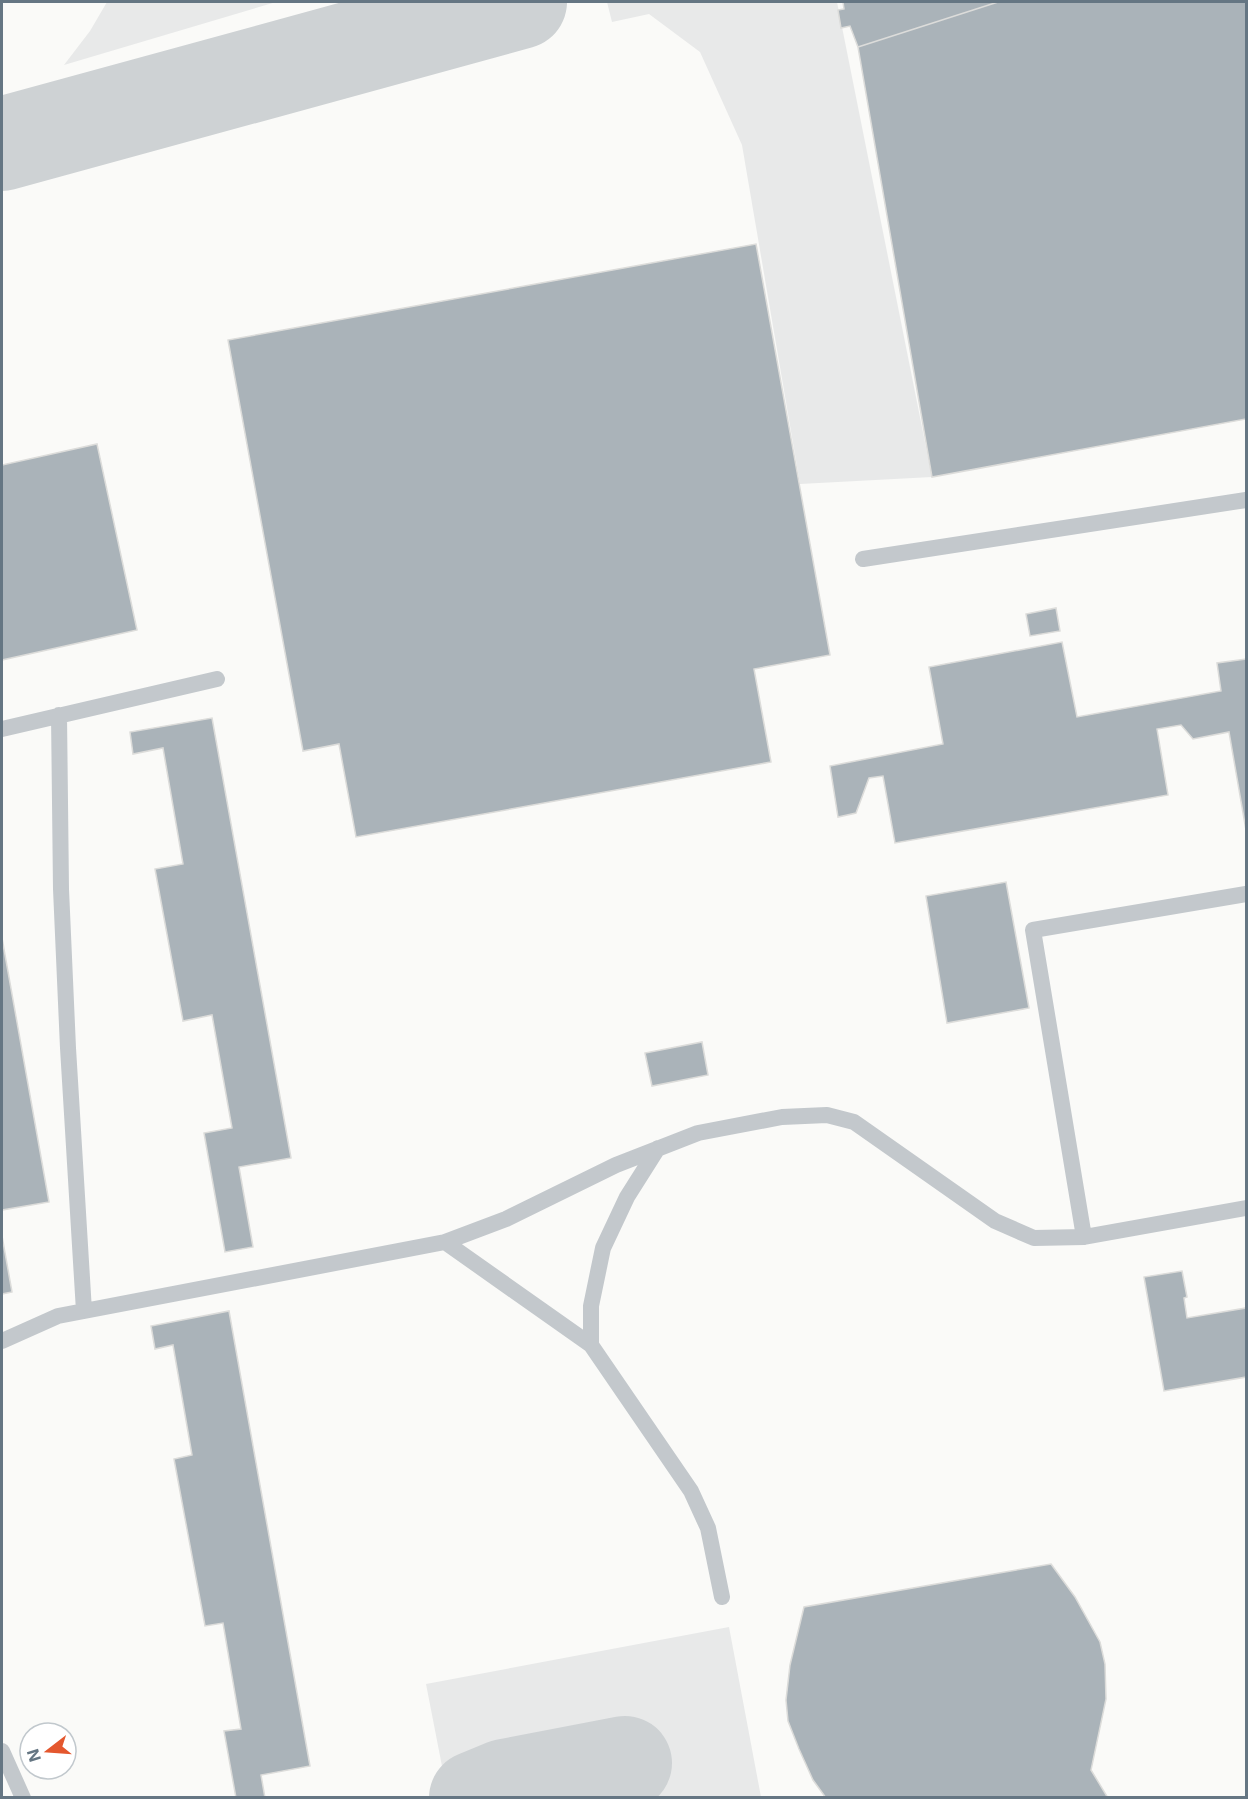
<svg xmlns="http://www.w3.org/2000/svg" width="1248" height="1799" viewBox="0 0 1248 1799" font-family="Inter,sans-serif">
	<style>
		.built { fill: #e8e9e9 }
		.lines { fill: none; stroke-linecap: round; stroke-linejoin: round }
		.taxiway { stroke: #ced2d4; stroke-width: 94 }
		.building { fill: #aab3b9; stroke: #dcdcda; stroke-width: 1.5 }
		.service { stroke: #c3c8cc; stroke-width: 16 }
	</style>
	<rect width="100%" height="100%" fill="#fafaf8"/>
	<path class="built" d="M 107,2 L 276,2 L 64,65 L 90,31 Z
		M 607,2 L 837,2 L 932,477 L 800,484 L 742,145 L 700,52 L 649,14 L 612,22 Z
		M 729,1627 L 761,1797 L 448,1797 L 426,1684 Z"/>
	<g class="lines">
		<path class="taxiway" d="M 2,144 L 520,2
			M 476,1798 L 505,1786 L 625,1763"/>
	</g>
	<path class="building" d="M 843,2 L 998,2 L 858,47 L 850,26 L 841,28 L 838,10 L 844,9 Z
		M 998,2 L 1246,2 L 1246,419 L 932,477 L 858,47 Z
		M 756,244 L 830,655 L 754,669 L 771,762 L 356,837 L 339,744 L 303,751 L 228,340 Z
		M 97,444 L 137,630 L 2,660 L 2,465 Z
		M 1056,608 L 1060,631 L 1030,636 L 1026,614 Z
		M 1062,642 L 1077,717 L 1221,691 L 1217,663 L 1246,659 L 1246,830 L 1229,732 L 1193,739 L 1181,725 L 1157,729 L 1168,795 L 895,843 L 883,776 L 869,778 L 856,813 L 838,817 L 830,766 L 943,744 L 929,667 Z
		M 212,718 L 291,1158 L 239,1167 L 253,1247 L 225,1252 L 204,1133 L 232,1128 L 212,1015 L 183,1021 L 155,869 L 183,864 L 163,748 L 133,754 L 130,732 Z
		M 1006,882 L 1029,1008 L 947,1023 L 926,896 Z
		M 2,938 L 49,1202 L 2,1210 Z
		M 702,1042 L 708,1075 L 652,1086 L 645,1053 Z
		M 2,1236 L 12,1292 L 2,1294 Z
		M 1182,1271 L 1187,1297 L 1184,1298 L 1187,1318 L 1246,1308 L 1246,1377 L 1164,1391 L 1144,1277 Z
		M 229,1311 L 310,1766 L 261,1775 L 265,1798 L 236,1798 L 224,1731 L 241,1729 L 223,1623 L 205,1626 L 174,1459 L 192,1455 L 173,1345 L 155,1349 L 151,1326 Z
		M 1051,1564 L 1075,1597 L 1100,1642 L 1105,1664 L 1106,1699 L 1091,1770 L 1108,1798 L 826,1798 L 813,1780 L 799,1749 L 788,1721 L 786,1700 L 790,1665 L 804,1607 Z"/>
	<g class="lines">
		<path class="service" d="M 863,559 L 1246,500
			M 59,715 L 61,889 L 68,1048 L 84,1311
			M 2,729 L 217,679
			M 658,1148 L 627,1197 L 603,1248 L 591,1306 L 591,1345 L 691,1491 L 708,1528 L 722,1597
			M 1084,1237 L 1033,930 L 1246,894
			M 445,1242 L 591,1345
			M 2,1341 L 58,1316 L 445,1242 L 506,1219 L 616,1165 L 698,1133 L 782,1117 L 827,1115 L 854,1122 L 995,1221 L 1034,1238 L 1084,1237 L 1246,1208
			M 2,1751 L 23,1798"/>
	</g>
	<rect width="1248" height="1799" fill="none" stroke="#657683" stroke-width="6"/>
	<g transform="translate(48 1751) rotate(253)"><circle r="28" fill="#ffffff" stroke="#c1c8cd" stroke-width="1.5"/>
	<path d="M0-4.5L10 22L0 15L-10 22Z" fill="#e4572e"/>
	<text y="-9" font-size="16" font-weight="bold" text-anchor="middle" fill="#657683">N</text>
	</g>
</svg>
